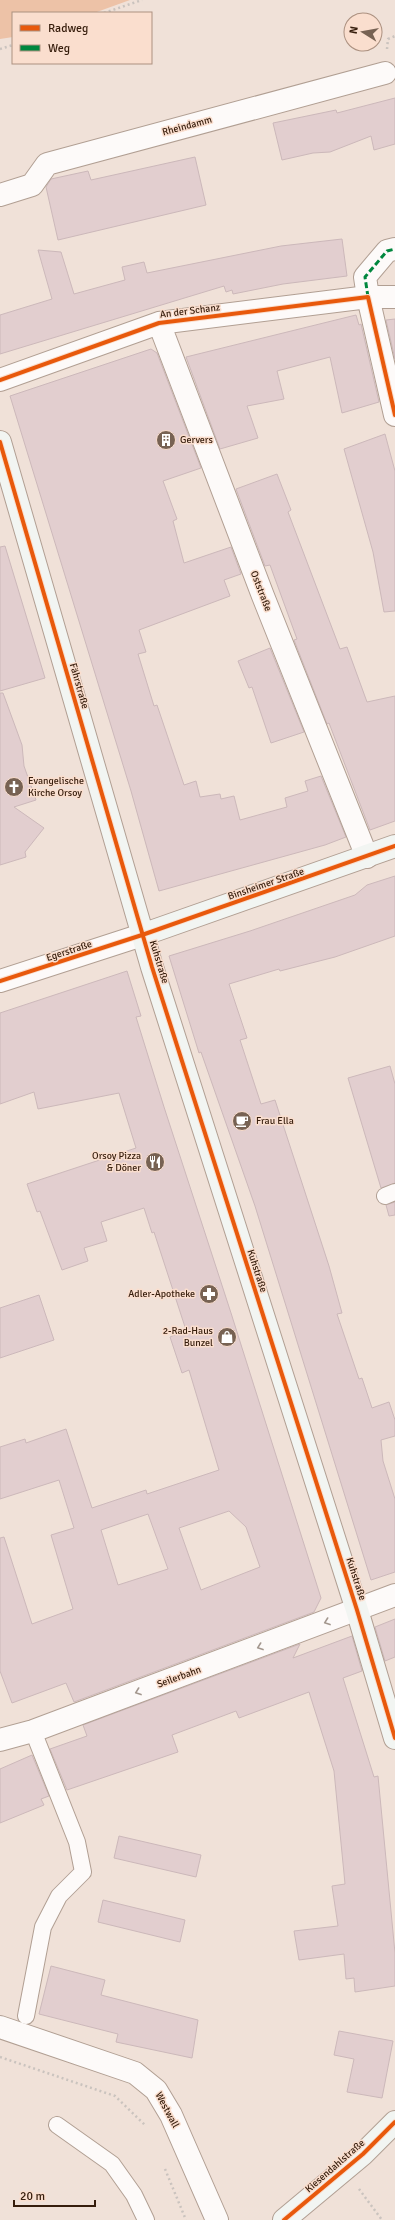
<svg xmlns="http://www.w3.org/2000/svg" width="395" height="2220" viewBox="0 0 395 2220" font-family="Signika,sans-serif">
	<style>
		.green { fill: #edc2a7 }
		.building { fill: #e2cecf; stroke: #ccb8ba; fill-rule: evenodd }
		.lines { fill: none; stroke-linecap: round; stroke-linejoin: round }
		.service-casing { stroke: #b19f93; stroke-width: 18 }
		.pedestrian-casing { stroke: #b19f93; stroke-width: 24 }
		.minor-casing { stroke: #b19f93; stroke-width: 24 }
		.tertiary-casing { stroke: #b19f93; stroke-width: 24 }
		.secondary-casing { stroke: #b19f93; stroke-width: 24 }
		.path { stroke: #cac3be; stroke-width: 2.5; stroke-dasharray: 2 3; stroke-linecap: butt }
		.service { stroke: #fdfaf9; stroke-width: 16 }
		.pedestrian { stroke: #fdfaf9; stroke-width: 22 }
		.minor { stroke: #fdfaf9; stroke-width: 22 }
		.tertiary { stroke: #fdfaf9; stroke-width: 22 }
		.secondary { stroke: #f2f5f2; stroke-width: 22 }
		.quiet { stroke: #00873e; stroke-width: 3; stroke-dasharray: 6 3; stroke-linecap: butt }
		.cycleway-casing { stroke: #fadece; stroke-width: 6 }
		.cycleway { stroke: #e8590c; stroke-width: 4 }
		.oneway { stroke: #a3978e }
		.labels { text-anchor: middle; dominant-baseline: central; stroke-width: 3; stroke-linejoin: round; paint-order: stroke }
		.street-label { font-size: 10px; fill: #361d0c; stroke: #fadece }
		.poi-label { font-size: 10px; fill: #361d0c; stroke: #fadece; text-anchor: start }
	</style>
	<rect width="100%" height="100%" fill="#f0e1d8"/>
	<path class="green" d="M 0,0 L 130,0 L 94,13 L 13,13 L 13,37 L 0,39 Z"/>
	<path class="building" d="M 395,98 L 395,144 L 374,150 L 371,136 L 330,152 L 313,153 L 282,160 L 273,123 L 336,110 L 337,113 Z
		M 195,157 L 206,205 L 58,240 L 46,187 L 51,179 L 88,171 L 91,180 Z
		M 342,239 L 347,276 L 283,284 L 233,294 L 232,290 L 226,292 L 224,286 L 0,354 L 0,315 L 52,299 L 38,250 L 61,252 L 74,294 L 125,280 L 122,267 L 144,262 L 147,273 L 281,246 Z
		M 356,315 L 359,325 L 361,324 L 379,402 L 342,413 L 330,357 L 277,371 L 284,399 L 247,406 L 258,438 L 220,449 L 186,357 Z
		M 395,319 L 395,359 L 386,320 Z
		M 151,349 L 157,353 L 201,468 L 163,481 L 177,519 L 173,521 L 184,563 L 231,547 L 241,574 L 224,580 L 230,596 L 139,630 L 146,652 L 138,654 L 154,706 L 157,705 L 184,785 L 196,781 L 200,797 L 220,794 L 221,799 L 234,796 L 240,820 L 287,807 L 285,798 L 308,791 L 305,781 L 321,776 L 346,837 L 325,845 L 159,891 L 131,791 L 10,396 Z
		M 385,434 L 395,471 L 395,611 L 384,612 L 373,552 L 344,449 Z
		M 277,474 L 291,510 L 288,512 L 340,649 L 347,647 L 367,702 L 395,696 L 395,821 L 370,830 L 329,723 L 327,724 L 294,640 L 297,639 L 270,565 L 265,566 L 236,489 Z
		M 5,546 L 45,678 L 0,691 L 0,547 Z
		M 270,648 L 304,732 L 271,743 L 252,687 L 249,688 L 238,661 Z
		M 0,693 L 3,693 L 22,745 L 24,766 L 36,800 L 14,807 L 44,828 L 25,852 L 26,857 L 0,865 Z
		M 395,876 L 395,936 L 335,957 L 280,971 L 279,969 L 229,984 L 247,1038 L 240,1040 L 261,1104 L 275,1100 L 329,1266 L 342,1313 L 337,1314 L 359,1379 L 362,1378 L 372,1408 L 389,1402 L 395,1420 L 395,1436 L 381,1440 L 383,1461 L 395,1499 L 395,1572 L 371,1580 L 255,1206 L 201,1052 L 199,1053 L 169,956 L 250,931 L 355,895 L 367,885 Z
		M 127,971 L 141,1016 L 136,1017 L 164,1107 L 231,1313 L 321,1598 L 314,1612 L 74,1702 L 66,1683 L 12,1703 L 0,1671 L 0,1538 L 4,1537 L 32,1624 L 73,1609 L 51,1535 L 74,1528 L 59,1480 L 0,1499 L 0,1447 L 25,1439 L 26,1443 L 66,1429 L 92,1508 L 146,1490 L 147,1494 L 219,1470 L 189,1370 L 182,1373 L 170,1337 L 186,1330 L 154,1232 L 152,1233 L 144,1208 L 101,1222 L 107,1241 L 84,1248 L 88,1261 L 62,1270 L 40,1211 L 37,1212 L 27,1184 L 136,1148 L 119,1093 L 38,1109 L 34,1092 L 0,1104 L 0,1013 ZM 229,1511 L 246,1527 L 260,1567 L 201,1590 L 179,1528 ZM 148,1514 L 168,1569 L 118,1585 L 101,1530 Z
		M 390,1066 L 395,1084 L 395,1183 L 381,1188 L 348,1078 Z
		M 395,1202 L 395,1215 L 389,1216 L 386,1205 Z
		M 39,1295 L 54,1340 L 0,1358 L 0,1308 Z
		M 395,1619 L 395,1657 L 385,1661 L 375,1627 Z
		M 352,1636 L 362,1671 L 343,1678 L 374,1777 L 378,1776 L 395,1953 L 395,1986 L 355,1992 L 354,1978 L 346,1979 L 344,1954 L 299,1960 L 294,1931 L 338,1926 L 332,1886 L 345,1884 L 334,1771 L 309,1692 L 239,1718 L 236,1711 L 172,1735 L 178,1752 L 67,1790 L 50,1749 L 87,1736 L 83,1725 L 300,1644 L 293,1658 Z
		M 32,1755 L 49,1796 L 41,1799 L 44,1805 L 0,1823 L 0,1769 Z
		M 119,1836 L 201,1855 L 196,1877 L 114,1858 Z
		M 103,1900 L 185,1920 L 180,1942 L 98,1922 Z
		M 51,1966 L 105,1980 L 101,1995 L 198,2020 L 192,2058 L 116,2042 L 118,2034 L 39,2014 Z
		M 339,2031 L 393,2041 L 382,2098 L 347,2092 L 354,2059 L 334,2055 Z"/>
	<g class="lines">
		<defs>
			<path id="service" d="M 385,1196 L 395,1192
				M 26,2016 L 43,1927 L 59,1896 L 83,1872 L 77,1842 L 33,1731
				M 57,2125 L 112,2164 L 134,2195 L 146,2220"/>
			<path id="pedestrian" d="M 368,297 L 365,277 L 387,251 L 395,249"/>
			<path id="minor" d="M 0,195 L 32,185 L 47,164 L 385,73
				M 368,297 L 395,415
				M 159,323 L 263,596 L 367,857
				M 0,380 L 159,323 L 368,297 L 395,297
				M 0,1740 L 33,1731 L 395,1595
				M 0,2027 L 135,2073 L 156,2090 L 171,2115 L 217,2220"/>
			<path id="tertiary" d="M 0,981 L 142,935"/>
			<path id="secondary" d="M 0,442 L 152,967 L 357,1610 L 395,1738
				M 142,935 L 395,846
				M 284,2220 L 363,2154 L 395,2122"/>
		</defs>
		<use href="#service" class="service-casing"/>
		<use href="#pedestrian" class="pedestrian-casing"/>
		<use href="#minor" class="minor-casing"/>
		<use href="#tertiary" class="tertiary-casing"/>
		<use href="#secondary" class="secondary-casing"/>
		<path class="path" d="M 104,13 L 142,0
			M 0,49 L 13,45
			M 387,49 L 388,39 L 395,36
			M 0,2057 L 115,2096 L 146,2126
			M 165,2169 L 186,2220
			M 359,2189 L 382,2220"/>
		<use href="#service" class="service"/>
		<use href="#pedestrian" class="pedestrian"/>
		<use href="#minor" class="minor"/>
		<use href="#tertiary" class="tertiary"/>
		<use href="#secondary" class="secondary"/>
		<path class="quiet" d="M 368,297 L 365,277 L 387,251 L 395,249"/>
		<defs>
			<path id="cycleway" d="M 0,380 L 159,323 L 368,297 L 395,415
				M 0,442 L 152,967 L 357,1610 L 395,1738
				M 0,981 L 142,935 L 395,846
				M 284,2220 L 363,2154 L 395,2122"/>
		</defs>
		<use href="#cycleway" class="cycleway-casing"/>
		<use href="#cycleway" class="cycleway"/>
	</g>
	<defs><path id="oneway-chevron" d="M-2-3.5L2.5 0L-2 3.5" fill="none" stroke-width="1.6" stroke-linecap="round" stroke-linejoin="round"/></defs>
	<g class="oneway">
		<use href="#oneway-chevron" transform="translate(327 1622) rotate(160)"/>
		<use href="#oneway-chevron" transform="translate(260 1647) rotate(160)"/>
		<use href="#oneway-chevron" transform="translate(138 1692) rotate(160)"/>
	</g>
	<defs>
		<symbol id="building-disc" viewBox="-11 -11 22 22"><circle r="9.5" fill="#776253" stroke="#fadece"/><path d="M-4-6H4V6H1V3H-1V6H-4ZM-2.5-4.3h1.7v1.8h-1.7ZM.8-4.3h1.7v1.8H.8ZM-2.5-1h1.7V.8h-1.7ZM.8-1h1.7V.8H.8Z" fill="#fff"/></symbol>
		<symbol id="church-disc" viewBox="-11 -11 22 22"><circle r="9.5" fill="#776253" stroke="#fadece"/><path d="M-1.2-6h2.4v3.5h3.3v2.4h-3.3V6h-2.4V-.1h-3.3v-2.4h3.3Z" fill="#fff"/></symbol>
		<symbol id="cafe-disc" viewBox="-11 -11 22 22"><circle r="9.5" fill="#776253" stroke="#fadece"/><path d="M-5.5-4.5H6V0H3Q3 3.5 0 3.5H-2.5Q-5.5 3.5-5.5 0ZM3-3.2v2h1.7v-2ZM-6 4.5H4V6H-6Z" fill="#fff"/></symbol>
		<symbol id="restaurant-disc" viewBox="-11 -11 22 22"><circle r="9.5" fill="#776253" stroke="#fadece"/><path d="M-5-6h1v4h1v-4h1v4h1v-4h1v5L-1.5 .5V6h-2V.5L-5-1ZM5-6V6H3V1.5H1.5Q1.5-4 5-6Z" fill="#fff"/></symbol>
		<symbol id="pharmacy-disc" viewBox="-11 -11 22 22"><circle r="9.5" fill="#776253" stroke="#fadece"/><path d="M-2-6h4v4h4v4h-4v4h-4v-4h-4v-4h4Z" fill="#fff"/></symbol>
		<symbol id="shop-disc" viewBox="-11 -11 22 22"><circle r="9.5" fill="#776253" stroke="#fadece"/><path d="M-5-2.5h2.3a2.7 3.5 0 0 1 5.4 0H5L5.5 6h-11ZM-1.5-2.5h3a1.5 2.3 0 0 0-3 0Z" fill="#fff"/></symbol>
	</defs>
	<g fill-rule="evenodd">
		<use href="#building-disc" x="155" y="429" width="22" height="22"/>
		<use href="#church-disc" x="3" y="776" width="22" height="22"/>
		<use href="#cafe-disc" x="231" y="1110" width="22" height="22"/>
		<use href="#restaurant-disc" x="144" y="1151" width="22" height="22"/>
		<use href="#pharmacy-disc" x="198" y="1283" width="22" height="22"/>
		<use href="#shop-disc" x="216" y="1326" width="22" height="22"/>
	</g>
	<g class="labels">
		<g class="street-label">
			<text transform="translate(187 126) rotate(-15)">Rheindamm</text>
			<text transform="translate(190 311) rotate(-7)">An der Schanz</text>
			<text transform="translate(261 591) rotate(69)">Oststraße</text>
			<text transform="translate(79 686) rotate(74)">Fährstraße</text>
			<text transform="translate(266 884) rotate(-19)">Binsheimer Straße</text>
			<text transform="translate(69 951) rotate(-18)">Egerstraße</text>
			<text transform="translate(159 962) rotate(73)">Kuhstraße</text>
			<text transform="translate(257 1271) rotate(72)">Kuhstraße</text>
			<text transform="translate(356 1579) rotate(72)">Kuhstraße</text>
			<text transform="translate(179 1677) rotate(-20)">Seilerbahn</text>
			<text transform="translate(167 2110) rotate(62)">Westwall</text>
			<text transform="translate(335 2166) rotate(-41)">Kiesendahlstraße</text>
		</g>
		<g class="poi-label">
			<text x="180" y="440">Gervers</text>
			<text x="28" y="781">Evangelische<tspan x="28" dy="12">Kirche Orsoy</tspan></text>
			<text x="256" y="1121">Frau Ella</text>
			<text x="141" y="1156" text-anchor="end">Orsoy Pizza<tspan x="141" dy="12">&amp; Döner</tspan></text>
			<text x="195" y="1294" text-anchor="end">Adler-Apotheke</text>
			<text x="213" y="1331" text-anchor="end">2-Rad-Haus<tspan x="213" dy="12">Bunzel</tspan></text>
		</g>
	</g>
	<rect x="12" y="12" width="140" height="52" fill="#fadece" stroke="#ac9180"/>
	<rect x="20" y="25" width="20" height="6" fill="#e8590c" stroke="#ac9180"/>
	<text x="48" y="32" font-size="12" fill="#361d0c">Radweg</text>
	<rect x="20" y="45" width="20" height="6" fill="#00873e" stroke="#ac9180"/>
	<text x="48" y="52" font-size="12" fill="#361d0c">Weg</text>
	<g transform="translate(363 32) rotate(281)"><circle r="19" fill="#fadece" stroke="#ac9180"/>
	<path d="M0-3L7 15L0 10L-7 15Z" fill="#776253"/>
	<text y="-6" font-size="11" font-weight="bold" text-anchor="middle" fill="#361d0c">N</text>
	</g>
	<path d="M14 2200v6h81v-6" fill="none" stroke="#361d0c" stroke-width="2"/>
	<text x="20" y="2200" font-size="12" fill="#361d0c" stroke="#fadece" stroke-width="3" paint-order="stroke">20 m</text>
</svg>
